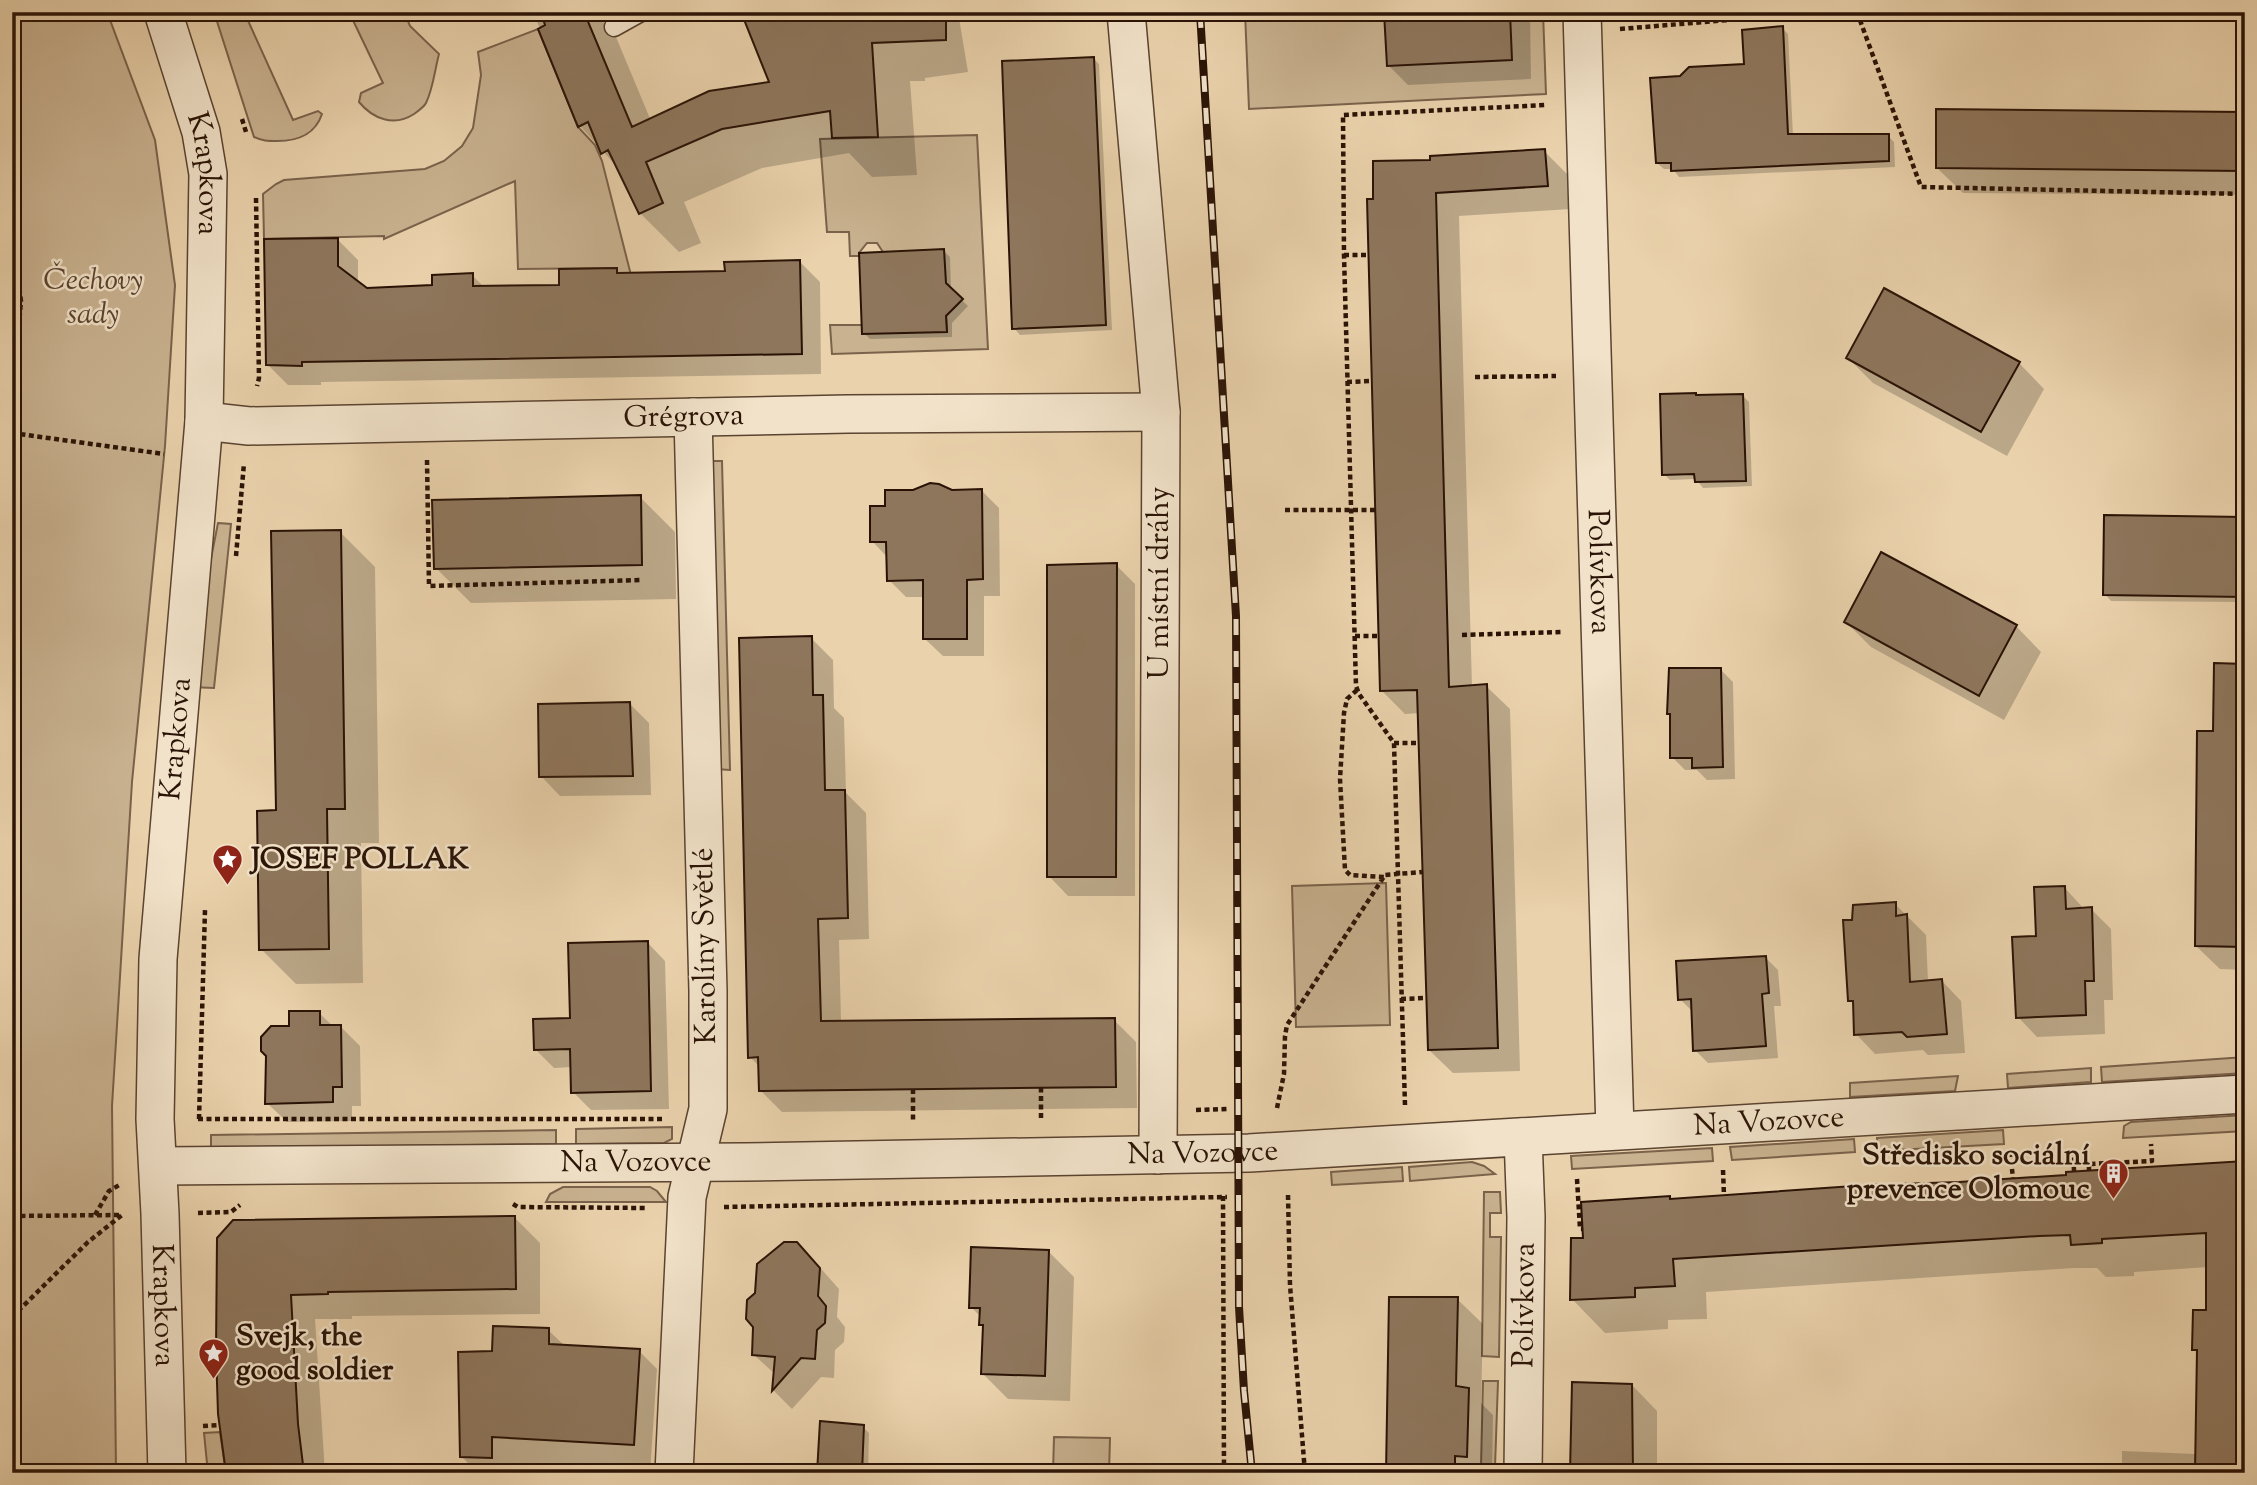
<svg xmlns="http://www.w3.org/2000/svg" width="2257" height="1485" viewBox="0 0 2257 1485" font-family="'Sorts Mill Goudy',serif">
	<style>
		.green { fill: #c9b290; stroke: #7a624b; stroke-width: 2 }
		.shadow { fill: #0003 }
		.building { fill: #8e765c; stroke: #2a1306; stroke-width: 2 }
		.lines { fill: none; stroke-linecap: round; stroke-linejoin: round }
		.lane-casing { stroke: #5a4330; stroke-width: 21 }
		.street-casing { stroke: #5a4330; stroke-width: 40 }
		.path { stroke: #2a1306; stroke-width: 4.5; stroke-dasharray: 5 3.5; stroke-linecap: butt }
		.lane { stroke: #f1e2c9; stroke-width: 18 }
		.street { stroke: #f1e2c9; stroke-width: 37 }
		.rail-casing { stroke: #2a1306; stroke-width: 8 }
		.rail { stroke: #f1e2c9; stroke-width: 5; stroke-dasharray: 16; stroke-linecap: butt }
		.labels { text-anchor: middle; dominant-baseline: central; stroke-width: 5; stroke-linejoin: round; paint-order: stroke }
		.street-label { font-size: 30px; fill: #2a1306; stroke: #f1e2c9 }
		.park-label { font-size: 30px; font-style: italic; fill: #5a432f; stroke: #f1e2c9 }
		.poi-label { font-size: 30px; font-weight: bold; fill: #2a1306; stroke: #f1e2c9; text-anchor: start }
	</style>
	<rect width="100%" height="100%" fill="#ead2ac"/>
	<filter id="stains"><feTurbulence type="fractalNoise" baseFrequency=".00286" numOctaves="4"/><feColorMatrix values="0 0 0 0 .2 0 0 0 0 .09 0 0 0 0 .02 0 0 0 .5 -.17"/></filter>
	<radialGradient id="worn" r=".72"><stop offset=".6" stop-color="#630" stop-opacity="0"/><stop offset="1" stop-color="#630" stop-opacity=".3"/></radialGradient>
	<path class="green" d="M 12,12 L 107,12 L 155,140 L 175,285 L 165,446 L 132,782 L 112,1106 L 116,1473 L 12,1473 Z
		M 214,12 L 248,12 L 245,14 L 293,120 L 318,111 L 322,114 C 315,135 298,141 277,141 C 268,141 262,141 254,137 Z
		M 349,12 L 404,12 L 410,26 L 439,54 C 435,69 433,89 426,103 C 424,107 418,111 414,114 C 394,127 373,119 359,102 L 361,93 L 383,83 Z
		M 1245,12 L 1543,12 L 1546,94 L 1249,109 Z
		M 538,29 L 578,127 L 595,145 L 602,161 L 633,283 L 618,283 L 616,268 L 518,269 L 515,181 L 384,239 L 384,236 L 264,239 L 263,194 L 276,184 L 284,180 L 425,169 L 444,161 L 462,146 L 473,128 L 481,75 L 478,52 Z
		M 977,135 L 988,349 L 832,354 L 830,325 L 862,325 L 947,332 L 946,313 L 956,306 L 955,292 L 883,252 L 877,243 L 867,243 L 859,253 L 860,256 L 850,256 L 849,232 L 827,232 L 820,139 Z
		M 709,461 L 722,461 L 730,770 L 715,769 Z
		M 218,523 L 231,524 L 214,688 L 190,687 L 202,604 Z
		M 1386,883 L 1390,1025 L 1296,1027 L 1292,886 Z
		M 2245,1057 L 2245,1073 L 2102,1082 L 2101,1067 Z
		M 2091,1068 L 2091,1082 L 2008,1088 L 2007,1074 Z
		M 1958,1076 L 1955,1091 L 1850,1097 L 1850,1083 Z
		M 2245,1115 L 2245,1131 L 2123,1138 L 2124,1126 L 2131,1122 Z
		M 672,1127 L 672,1139 L 664,1143 L 576,1144 L 576,1129 Z
		M 556,1130 L 556,1144 L 211,1148 L 211,1135 Z
		M 2003,1130 L 2004,1144 L 1878,1151 L 1877,1138 Z
		M 1854,1139 L 1855,1152 L 1732,1160 L 1730,1147 Z
		M 1712,1148 L 1713,1161 L 1572,1169 L 1571,1156 Z
		M 1472,1162 L 1484,1166 L 1495,1174 L 1410,1181 L 1409,1167 Z
		M 1402,1167 L 1403,1181 L 1332,1185 L 1331,1172 Z
		M 563,1187 L 650,1187 L 657,1191 L 666,1202 L 546,1202 L 550,1194 Z
		M 1484,1192 L 1500,1192 L 1501,1213 L 1490,1213 L 1490,1237 L 1501,1237 L 1499,1357 L 1482,1356 Z
		M 1483,1381 L 1498,1381 L 1495,1467 L 1481,1467 Z
		M 220,1432 L 226,1473 L 208,1473 L 204,1433 Z
		M 1054,1437 L 1110,1438 L 1109,1473 L 1053,1473 Z"/>
	<path class="shadow" d="M 533,12 L 648,12 L 625,22 L 629,31 L 616,37 L 651,121 L 771,84 L 743,12 L 958,12 L 968,72 L 925,78 L 925,81 L 910,81 L 917,175 L 872,177 L 849,153 L 762,168 L 684,202 L 701,243 L 679,252 L 640,213 L 620,170 L 580,126 Z
		M 1385,12 L 1530,12 L 1531,79 L 1408,85 L 1389,66 Z
		M 1782,28 L 1788,34 L 1793,136 L 1888,136 L 1894,142 L 1895,167 L 1679,177 L 1673,169 L 1664,169 L 1657,163 L 1681,78 L 1746,66 Z
		M 1093,58 L 1099,64 L 1112,330 L 1020,335 L 1014,328 Z
		M 2245,114 L 2245,195 L 1963,193 L 1937,168 Z
		M 1544,151 L 1568,175 L 1570,209 L 1459,216 L 1472,687 L 1486,686 L 1510,709 L 1520,1071 L 1453,1073 L 1429,1050 L 1420,713 L 1405,714 L 1381,690 L 1375,200 L 1432,162 Z
		M 337,239 L 358,260 L 358,283 L 366,289 L 434,287 L 472,275 L 485,288 L 561,286 L 616,270 L 621,275 L 727,272 L 800,262 L 820,282 L 821,374 L 321,382 L 321,385 L 288,385 L 268,365 Z
		M 944,251 L 950,257 L 951,290 L 968,306 L 952,323 L 952,337 L 870,339 L 864,333 Z
		M 1848,358 L 2019,363 L 2044,389 L 2007,456 L 1873,383 Z
		M 1743,396 L 1749,402 L 1752,486 L 1703,488 L 1696,479 L 1670,480 L 1664,474 Z
		M 981,490 L 999,508 L 1000,596 L 984,596 L 984,656 L 943,656 L 925,639 L 925,597 L 906,597 L 889,580 L 888,558 L 872,541 L 887,507 L 914,492 Z
		M 640,497 L 675,532 L 676,599 L 471,603 L 436,568 Z
		M 2245,518 L 2245,602 L 2111,601 L 2105,594 Z
		M 340,532 L 375,567 L 379,843 L 361,843 L 363,983 L 296,984 L 261,949 L 277,812 Z
		M 1116,565 L 1135,584 L 1135,896 L 1068,896 L 1049,876 Z
		M 1846,622 L 2016,626 L 2041,652 L 2004,720 L 1871,647 Z
		M 811,638 L 833,660 L 834,708 L 844,718 L 846,793 L 866,813 L 869,939 L 839,940 L 841,1022 L 1114,1020 L 1136,1042 L 1137,1108 L 782,1112 L 760,1090 L 760,1067 L 750,1057 Z
		M 2245,666 L 2245,970 L 2220,969 L 2196,946 L 2214,733 Z
		M 1720,669 L 1733,682 L 1735,779 L 1707,780 L 1697,770 L 1685,770 L 1672,757 L 1672,717 L 1669,714 Z
		M 630,704 L 649,723 L 651,795 L 560,796 L 541,776 Z
		M 2064,887 L 2084,909 L 2091,909 L 2111,929 L 2113,1000 L 2104,1000 L 2105,1034 L 2037,1037 L 2018,1017 L 2037,938 Z
		M 1895,904 L 1926,935 L 1928,982 L 1942,981 L 1961,1001 L 1965,1053 L 1928,1055 L 1923,1050 L 1875,1054 L 1856,1034 L 1854,1004 L 1850,1000 L 1854,922 Z
		M 647,942 L 665,961 L 669,1109 L 591,1110 L 573,1092 L 572,1067 L 554,1068 L 536,1050 L 571,1020 Z
		M 1765,957 L 1778,970 L 1781,1006 L 1774,1006 L 1778,1058 L 1708,1063 L 1695,1050 L 1694,1013 L 1680,999 Z
		M 319,1013 L 333,1026 L 340,1026 L 360,1046 L 361,1106 L 352,1106 L 352,1121 L 287,1122 L 267,1103 L 291,1028 Z
		M 2195,1165 L 2245,1473 L 2122,1473 L 2122,1451 L 2195,1454 L 2197,1450 L 2199,1354 L 2194,1350 L 2207,1312 L 2208,1267 L 2134,1272 L 2134,1276 L 2106,1277 L 2097,1268 L 2074,1268 L 1706,1292 L 1707,1319 L 1668,1320 L 1668,1329 L 1605,1333 L 1572,1299 L 1585,1240 L 1672,1201 L 2068,1177 Z
		M 514,1217 L 540,1243 L 540,1314 L 352,1316 L 352,1319 L 315,1319 L 325,1473 L 225,1473 L 218,1352 L 219,1239 Z
		M 1049,1252 L 1074,1277 L 1070,1401 L 1008,1399 L 983,1374 L 985,1328 L 981,1324 L 981,1317 L 971,1307 Z
		M 816,1263 L 839,1289 L 837,1317 L 845,1327 L 844,1342 L 835,1350 L 834,1378 L 821,1377 L 792,1409 L 773,1390 L 775,1374 L 754,1355 Z
		M 1457,1299 L 1483,1324 L 1481,1403 L 1493,1415 L 1492,1473 L 1387,1473 Z
		M 548,1330 L 566,1347 L 639,1351 L 657,1369 L 650,1473 L 478,1473 L 461,1456 L 493,1353 Z
		M 1632,1385 L 1657,1411 L 1657,1473 L 1572,1473 Z
		M 863,1427 L 869,1433 L 868,1473 L 819,1473 Z
		M 997,1469 L 1044,1471 L 1046,1473 L 997,1473 Z"/>
	<path class="building" d="M 541,12 L 584,12 L 632,127 L 709,91 L 769,82 L 741,12 L 946,12 L 946,40 L 872,43 L 878,137 L 832,138 L 830,111 L 722,129 L 646,162 L 663,203 L 639,214 L 608,150 L 601,154 L 588,122 L 578,127 L 538,29 L 545,25 Z
		M 1384,12 L 1510,12 L 1512,60 L 1387,66 Z
		M 1783,26 L 1788,134 L 1889,134 L 1889,161 L 1671,171 L 1671,163 L 1656,163 L 1650,78 L 1680,76 L 1689,67 L 1744,64 L 1742,30 Z
		M 1094,57 L 1106,325 L 1012,329 L 1002,61 Z
		M 1936,109 L 2245,112 L 2245,171 L 1936,168 Z
		M 1545,149 L 1548,186 L 1436,193 L 1449,687 L 1487,684 L 1498,1048 L 1428,1050 L 1417,690 L 1380,691 L 1367,199 L 1373,199 L 1373,161 L 1430,160 L 1430,156 Z
		M 338,238 L 338,266 L 367,288 L 432,285 L 432,275 L 473,273 L 473,286 L 559,285 L 559,269 L 617,268 L 617,273 L 725,271 L 724,262 L 800,260 L 802,354 L 302,362 L 302,366 L 266,365 L 264,239 Z
		M 944,249 L 946,283 L 963,299 L 946,316 L 947,332 L 862,334 L 859,253 Z
		M 1884,288 L 2020,362 L 1981,432 L 1846,358 Z
		M 1696,393 L 1696,395 L 1743,394 L 1746,481 L 1695,482 L 1694,474 L 1662,475 L 1660,394 Z
		M 930,483 L 939,484 L 952,490 L 982,489 L 983,579 L 967,580 L 967,639 L 923,639 L 923,580 L 887,581 L 886,542 L 870,542 L 870,506 L 885,506 L 885,490 L 913,490 Z
		M 641,495 L 642,565 L 434,569 L 432,500 Z
		M 2104,515 L 2245,517 L 2245,597 L 2103,595 Z
		M 341,530 L 345,809 L 327,809 L 329,949 L 259,950 L 257,811 L 276,810 L 271,531 Z
		M 1881,552 L 2017,625 L 1979,696 L 1844,622 Z
		M 1117,563 L 1116,877 L 1047,877 L 1047,565 Z
		M 812,636 L 813,695 L 823,695 L 825,790 L 845,790 L 848,918 L 818,919 L 821,1021 L 1115,1018 L 1116,1087 L 759,1091 L 758,1057 L 748,1058 L 739,638 Z
		M 2214,663 L 2245,664 L 2245,947 L 2195,946 L 2197,731 L 2213,731 Z
		M 1669,668 L 1721,668 L 1723,767 L 1692,768 L 1692,758 L 1670,758 L 1670,714 L 1667,714 Z
		M 630,702 L 633,776 L 539,777 L 538,704 Z
		M 2065,886 L 2066,909 L 2092,907 L 2094,981 L 2085,981 L 2086,1015 L 2016,1018 L 2012,937 L 2036,936 L 2034,887 Z
		M 1896,902 L 1896,916 L 1907,914 L 1910,982 L 1942,979 L 1947,1034 L 1907,1037 L 1902,1032 L 1854,1035 L 1853,1001 L 1848,1001 L 1843,920 L 1852,920 L 1853,905 Z
		M 648,941 L 651,1091 L 571,1093 L 570,1049 L 534,1050 L 533,1019 L 570,1018 L 568,943 Z
		M 1766,956 L 1769,993 L 1762,994 L 1766,1046 L 1693,1051 L 1691,999 L 1678,1000 L 1676,961 Z
		M 289,1011 L 320,1011 L 320,1025 L 341,1025 L 342,1087 L 333,1087 L 333,1102 L 265,1104 L 266,1056 L 261,1051 L 261,1037 L 271,1026 L 289,1026 Z
		M 2245,1161 L 2245,1473 L 2195,1473 L 2197,1350 L 2192,1350 L 2193,1310 L 2206,1310 L 2206,1233 L 2102,1239 L 2102,1243 L 2071,1245 L 2070,1235 L 2039,1236 L 1673,1259 L 1675,1286 L 1635,1288 L 1635,1297 L 1570,1300 L 1571,1238 L 1583,1238 L 1581,1202 L 1670,1196 L 1670,1199 L 1868,1185 L 1959,1182 L 2066,1175 L 2066,1172 Z
		M 515,1216 L 516,1289 L 328,1292 L 328,1294 L 291,1295 L 298,1424 L 304,1473 L 226,1473 L 218,1414 L 216,1352 L 217,1238 L 233,1220 Z
		M 784,1242 L 797,1242 L 820,1268 L 818,1296 L 826,1306 L 825,1323 L 817,1330 L 815,1359 L 801,1358 L 772,1391 L 775,1357 L 752,1355 L 753,1327 L 746,1319 L 747,1300 L 755,1293 L 757,1264 Z
		M 971,1247 L 1049,1250 L 1045,1376 L 981,1374 L 983,1325 L 979,1325 L 980,1308 L 969,1308 Z
		M 1389,1297 L 1458,1297 L 1456,1386 L 1469,1388 L 1467,1457 L 1455,1456 L 1455,1473 L 1386,1473 Z
		M 493,1326 L 549,1328 L 549,1344 L 640,1349 L 634,1445 L 492,1437 L 492,1458 L 460,1457 L 458,1352 L 492,1351 Z
		M 1572,1382 L 1632,1384 L 1633,1473 L 1570,1473 Z
		M 820,1421 L 864,1425 L 862,1473 L 817,1473 Z"/>
	<g class="lines">
		<defs>
			<path id="lane" d="M 614,27 L 641,12"/>
			<g id="street">
				<path id="s1" d="M 163,12 L 201,132 L 208,174 L 204,421 L 158,959 L 155,1119 L 160,1214 L 167,1473"/>
				<path d="M 1126,12 L 1161,412 L 1158,1155"/>
				<path id="s2" d="M 1582,12 L 1615,1130"/>
				<path id="s3" d="M 204,421 L 249,426 L 848,414 L 1161,412"/>
				<path id="s4" d="M 158,1166 L 745,1162 L 1249,1153 L 2245,1094"/>
				<path d="M 674,1473 L 687,1197 L 708,1109 L 708,991 L 693,417"/>
				<path id="s5" d="M 1523,1473 L 1526,1217 L 1523,1137"/>
			</g>
		</defs>
		<use href="#lane" class="lane-casing"/>
		<use href="#street" class="street-casing"/>
		<path class="path" d="M 1857,12 L 1921,187 L 2245,194
			M 1620,29 L 1825,12
			M 242,119 L 246,132
			M 256,198 L 259,378 L 257,386
			M 12,229 L 21,301 L 12,407
			M 1344,255 L 1369,255
			M 1475,377 L 1556,376
			M 1347,382 L 1372,381
			M 12,433 L 164,454
			M 427,460 L 429,586 L 642,580
			M 1285,510 L 1375,510
			M 236,556 L 244,463
			M 1462,635 L 1563,632
			M 1355,636 L 1379,636
			M 1357,690 L 1347,699 L 1344,713 L 1340,779 L 1345,870 L 1350,875 L 1384,877
			M 1394,743 L 1419,743
			M 1401,999 L 1426,998
			M 913,1089 L 913,1120
			M 1405,1105 L 1394,743 L 1359,694 L 1356,686 L 1344,255 L 1343,115 L 1545,105
			M 1277,1108 L 1284,1074 L 1285,1036 L 1287,1025 L 1385,875 L 1422,872
			M 1196,1110 L 1227,1109
			M 1041,1118 L 1041,1087
			M 198,1119 L 665,1119
			M 199,1119 L 205,910
			M 2073,1149 L 2074,1171
			M 2010,1152 L 2013,1178
			M 1723,1170 L 1724,1196
			M 2089,1171 L 2089,1164 L 2152,1161 L 2151,1144
			M 1577,1179 L 1580,1229 L 1582,1229
			M 1288,1195 L 1290,1285 L 1305,1473
			M 1223,1196 L 1224,1473
			M 513,1204 L 518,1207 L 647,1208
			M 724,1207 L 1227,1197
			M 198,1213 L 231,1212 L 240,1205
			M 95,1215 L 109,1191 L 121,1184
			M 12,1216 L 120,1215
			M 12,1317 L 88,1242 L 122,1215
			M 203,1426 L 219,1425"/>
		<use href="#lane" class="lane"/>
		<use href="#street" class="street"/>
		<defs>
			<path id="rail" d="M 1200,12 L 1236,616 L 1239,1307 L 1244,1391 L 1252,1473"/>
		</defs>
		<use href="#rail" class="rail-casing"/>
		<use href="#rail" class="rail"/>
	</g>
	<defs>
		<symbol id="sight-pin" viewBox="-11 -11 22 30"><path d="M0 17L-7.5 6A9.5 9.5 0 1 1 7.5 6Z" fill="#8f2418" stroke="#f1e2c9"/><path d="M0-6L1.8-2.2L6-1.7L2.9 1.2L3.7 5.4L0 3.3L-3.7 5.4L-2.9 1.2L-6-1.7L-1.8-2.2Z" fill="#fff"/></symbol>
		<symbol id="building-pin" viewBox="-11 -11 22 30"><path d="M0 17L-7.5 6A9.5 9.5 0 1 1 7.5 6Z" fill="#8f2418" stroke="#f1e2c9"/><path d="M-4-6H4V6H1V3H-1V6H-4ZM-2.5-4.3h1.7v1.8h-1.7ZM.8-4.3h1.7v1.8H.8ZM-2.5-1h1.7V.8h-1.7ZM.8-1h1.7V.8H.8Z" fill="#fff"/></symbol>
	</defs>
	<g fill-rule="evenodd">
		<use href="#sight-pin" x="210" y="842" width="35" height="47"/>
		<use href="#building-pin" x="2096" y="1156" width="35" height="47"/>
		<use href="#sight-pin" x="196" y="1336" width="35" height="47"/>
	</g>
	<g class="labels">
		<g class="street-label">
			<text stroke="none"><textPath href="#s1" startOffset="168">Krapkova</textPath></text>
			<text stroke="none"><textPath href="#s3" startOffset="480">Grégrova</textPath></text>
			<text stroke="none"><textPath href="#s2" startOffset="560">Polívkova</textPath></text>
			<text transform="translate(1160 583) rotate(-90)">U místní dráhy</text>
			<text transform="translate(177 739) rotate(-85)">Krapkova</text>
			<text transform="translate(706 946) rotate(-91)">Karolíny Světlé</text>
			<text stroke="none"><textPath href="#s4" startOffset="1612">Na Vozovce</textPath></text>
			<text stroke="none"><textPath href="#s4" startOffset="1045">Na Vozovce</textPath></text>
			<text stroke="none"><textPath href="#s4" startOffset="478">Na Vozovce</textPath></text>
			<text stroke="none"><textPath href="#s1" startOffset="1302">Krapkova</textPath></text>
			<text stroke="none"><textPath href="#s5" startOffset="168">Polívkova</textPath></text>
		</g>
		<g class="park-label">
			<text x="93" y="281">Čechovy<tspan x="93" dy="34">sady</tspan></text>
		</g>
		<g class="poi-label">
			<text x="251" y="860">JOSEF POLLAK</text>
			<text x="2090" y="1156" text-anchor="end">Středisko sociální<tspan x="2090" dy="34">prevence Olomouc</tspan></text>
			<text x="236" y="1337">Svejk, the<tspan x="236" dy="34">good soldier</tspan></text>
		</g>
	</g>
	<rect width="2257" height="1485" fill="none" stroke="#ead2ac" stroke-width="42"/>
	<rect x="14" y="14" width="2229" height="1457" fill="none" stroke="#2a1306" stroke-width="3.5"/>
	<rect x="21" y="21" width="2215" height="1443" fill="none" stroke="#2a1306" stroke-width="2"/>
	<rect width="100%" height="100%" filter="url(#stains)"/>
	<rect width="100%" height="100%" fill="url(#worn)"/>
</svg>
